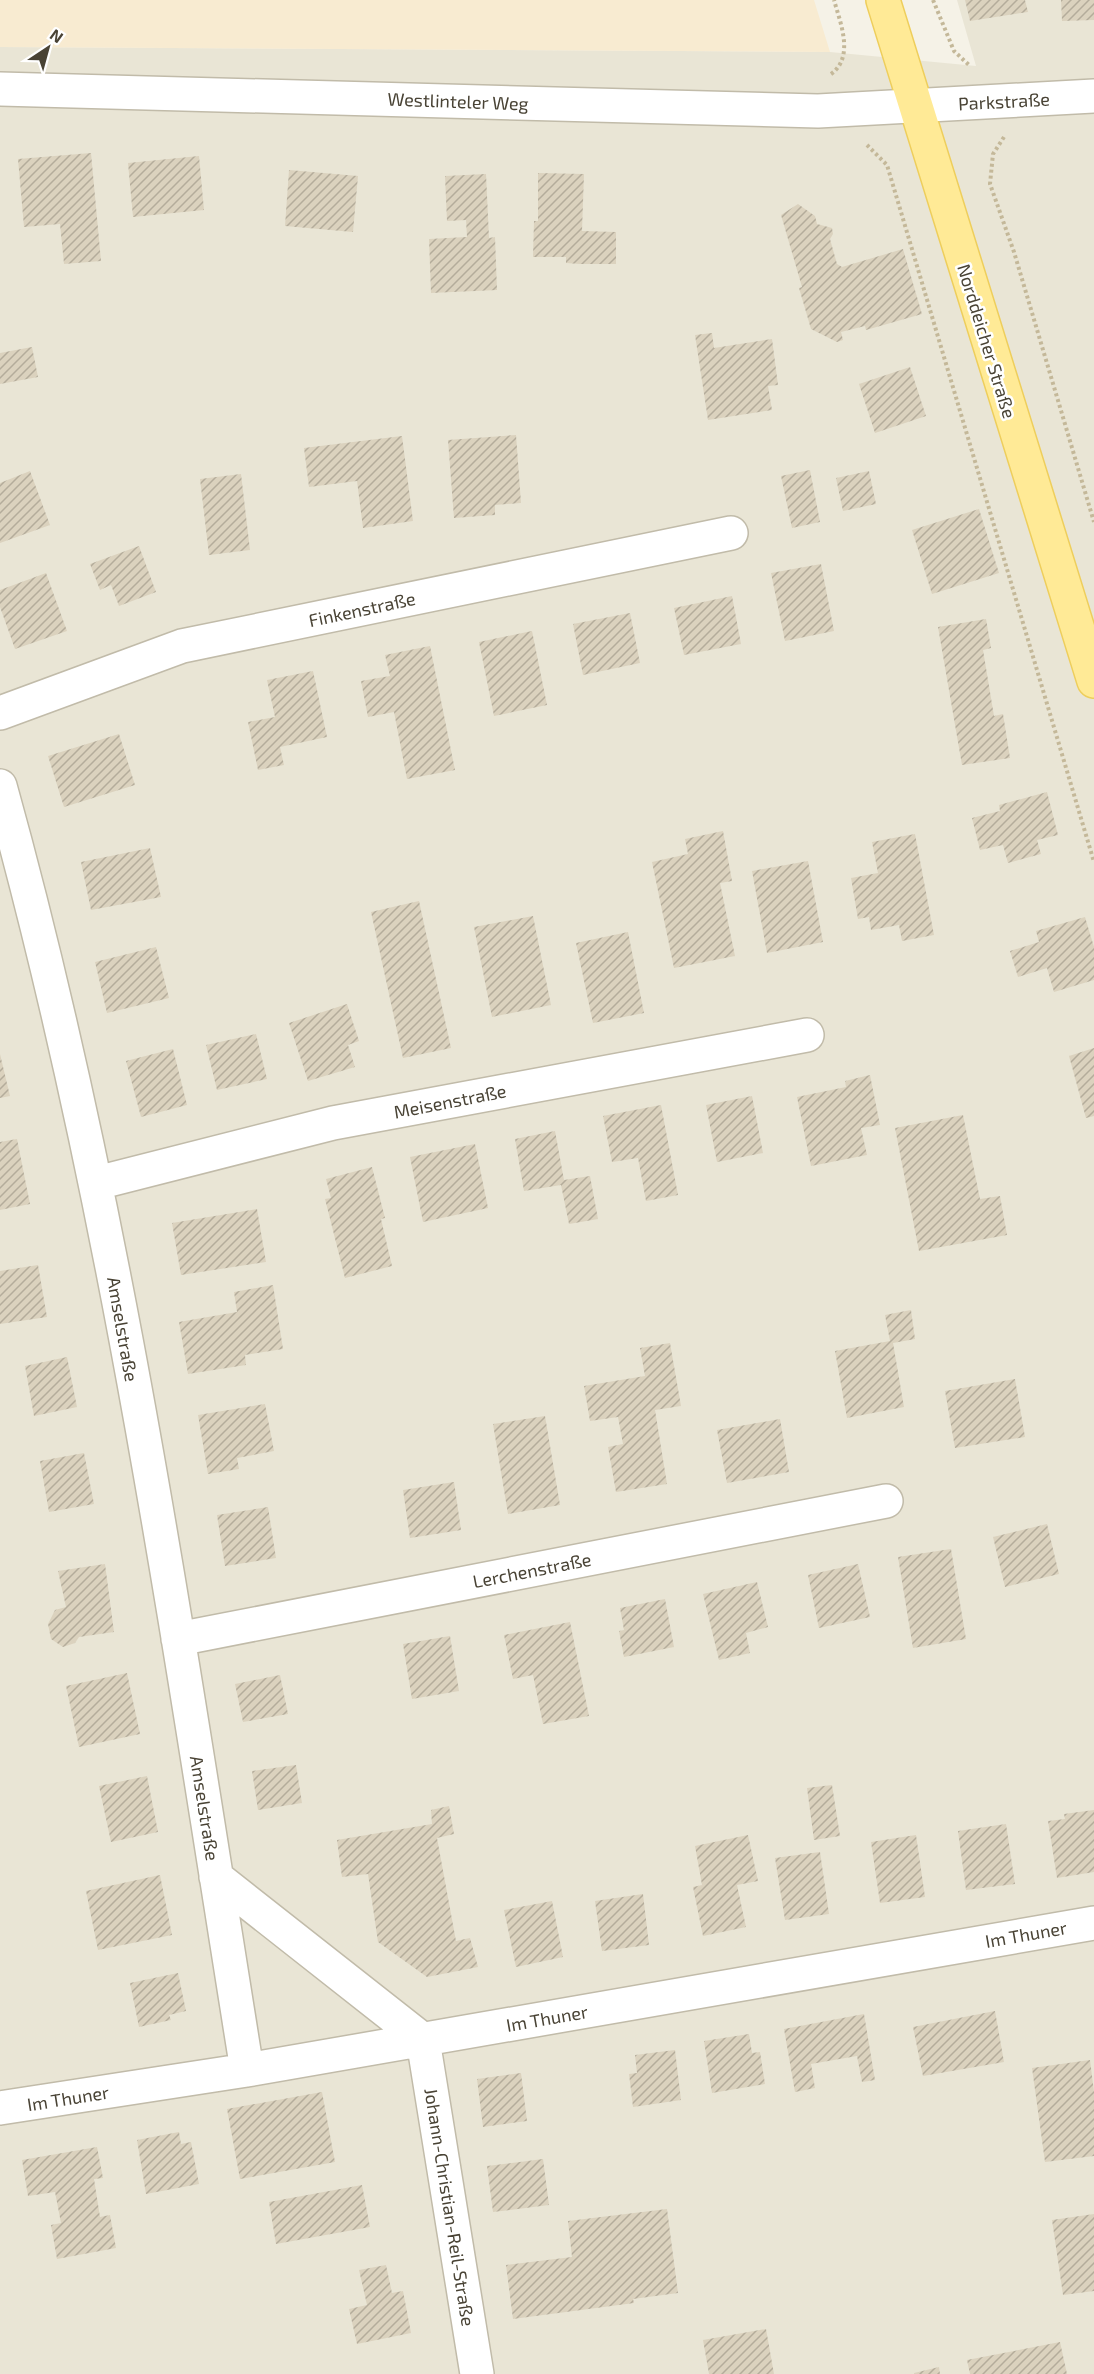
<svg xmlns="http://www.w3.org/2000/svg" width="1094" height="2374" viewBox="0 0 1094 2374" font-family="'Exo 2',sans-serif">
	<style>
		.residential { fill: #e9e5d5 }
		.commercial { fill: #f8ebd1 }
		.building { fill: url(#building-hatch) }
		.lines { fill: none; stroke-linecap: round; stroke-linejoin: round }
		.minor-casing { stroke: #c1bba9; stroke-width: 36 }
		.major-casing { stroke: #eece5c; stroke-width: 36 }
		.path { stroke: #c4b899; stroke-width: 4; stroke-dasharray: 3 3; stroke-linecap: butt }
		.minor { stroke: #fff; stroke-width: 33 }
		.major { stroke: #ffea96; stroke-width: 33 }
		.labels { text-anchor: middle; dominant-baseline: central; stroke-width: 5; stroke-linejoin: round; paint-order: stroke }
		.street-label { font-size: 18px; fill: #494335; stroke: #fff }
	</style>
	<defs>
		<pattern id="building-hatch" width="6" height="6" patternUnits="userSpaceOnUse" patternTransform="scale(1.5)"><rect width="6" height="6" fill="#dbd2be"/><path d="M-1 1l2-2M0 6l6-6M5 7l2-2" fill="none" stroke="#b4ac9b"/></pattern>
	</defs>
	<rect width="100%" height="100%" fill="#f5f2e7"/>
	<path class="residential" d="M 957,0 L 1094,0 L 1094,2374 L 0,2374 L 0,47 L 830,52 L 976,66 Z"/>
	<path class="commercial" d="M 0,0 L 814,0 L 830,52 L 0,47 Z"/>
	<path class="building" d="M 965,0 L 1025,0 L 1028,12 L 970,21 Z
		M 1061,0 L 1094,0 L 1094,20 L 1062,21 Z
		M 91,153 L 101,261 L 64,264 L 60,224 L 24,227 L 18,159 Z
		M 199,156 L 204,210 L 133,217 L 128,163 Z
		M 289,170 L 358,176 L 353,232 L 285,226 Z
		M 538,173 L 584,174 L 582,231 L 616,232 L 616,264 L 580,264 L 566,263 L 566,257 L 533,257 L 534,221 L 538,221 Z
		M 486,174 L 489,238 L 495,237 L 497,290 L 431,293 L 429,239 L 467,237 L 466,220 L 447,221 L 445,176 Z
		M 798,204 L 815,216 L 817,224 L 832,228 L 833,234 L 830,239 L 837,264 L 842,267 L 903,249 L 922,314 L 866,330 L 865,326 L 841,332 L 843,340 L 837,342 L 811,329 L 799,288 L 802,287 L 781,215 Z
		M 712,333 L 714,348 L 772,339 L 778,385 L 768,386 L 772,410 L 708,420 L 695,335 Z
		M 32,347 L 38,377 L 0,384 L 0,353 Z
		M 910,367 L 926,416 L 875,433 L 859,384 Z
		M 516,435 L 521,503 L 495,505 L 495,515 L 454,518 L 448,440 Z
		M 402,436 L 413,521 L 363,528 L 357,481 L 309,487 L 304,448 Z
		M 810,470 L 820,522 L 792,528 L 781,476 Z
		M 30,471 L 50,525 L 0,543 L 0,483 Z
		M 869,471 L 876,504 L 843,511 L 836,478 Z
		M 241,474 L 250,550 L 209,555 L 200,479 Z
		M 979,509 L 999,573 L 932,594 L 912,530 Z
		M 139,546 L 156,592 L 119,606 L 111,585 L 100,590 L 90,564 Z
		M 821,564 L 834,631 L 785,641 L 771,573 Z
		M 46,573 L 67,631 L 15,649 L 0,607 L 0,590 Z
		M 732,596 L 741,644 L 684,655 L 674,608 Z
		M 630,613 L 640,663 L 583,675 L 573,624 Z
		M 986,619 L 991,648 L 983,650 L 994,716 L 1003,714 L 1010,758 L 962,765 L 938,627 Z
		M 532,631 L 547,705 L 494,716 L 479,642 Z
		M 430,646 L 455,770 L 407,779 L 394,712 L 368,717 L 361,681 L 390,676 L 385,655 Z
		M 313,671 L 327,737 L 280,747 L 284,765 L 258,770 L 248,722 L 275,717 L 267,680 Z
		M 119,734 L 135,785 L 64,807 L 48,756 Z
		M 1047,792 L 1058,835 L 1037,840 L 1041,854 L 1008,863 L 1003,845 L 980,850 L 972,818 L 1000,811 L 999,805 Z
		M 723,831 L 732,881 L 720,883 L 735,956 L 674,968 L 652,862 L 688,854 L 685,839 Z
		M 915,834 L 934,935 L 902,941 L 899,925 L 871,930 L 869,917 L 858,919 L 851,878 L 878,873 L 872,842 Z
		M 150,848 L 161,897 L 91,910 L 81,862 Z
		M 808,861 L 823,942 L 767,953 L 752,871 Z
		M 419,901 L 451,1048 L 403,1058 L 371,912 Z
		M 533,916 L 551,1005 L 492,1017 L 474,927 Z
		M 1085,917 L 1094,947 L 1094,980 L 1054,992 L 1047,968 L 1018,977 L 1010,951 L 1039,942 L 1036,931 Z
		M 628,932 L 644,1013 L 593,1023 L 576,943 Z
		M 156,947 L 169,998 L 107,1013 L 95,962 Z
		M 347,1004 L 359,1041 L 348,1045 L 355,1067 L 308,1081 L 289,1023 Z
		M 256,1034 L 267,1079 L 217,1090 L 206,1045 Z
		M 1094,1048 L 1094,1116 L 1086,1118 L 1069,1056 Z
		M 173,1049 L 187,1105 L 141,1117 L 126,1061 Z
		M 0,1054 L 10,1096 L 0,1098 Z
		M 870,1075 L 880,1125 L 861,1128 L 867,1155 L 811,1166 L 797,1097 L 846,1087 L 845,1081 Z
		M 752,1096 L 763,1153 L 717,1162 L 706,1105 Z
		M 661,1105 L 678,1195 L 646,1201 L 638,1158 L 612,1162 L 603,1116 Z
		M 963,1115 L 980,1199 L 1000,1196 L 1007,1235 L 919,1251 L 895,1128 Z
		M 555,1131 L 564,1180 L 590,1176 L 598,1219 L 569,1224 L 561,1185 L 524,1191 L 515,1139 Z
		M 17,1139 L 30,1204 L 0,1210 L 0,1142 Z
		M 475,1144 L 488,1208 L 423,1222 L 410,1157 Z
		M 372,1167 L 385,1218 L 381,1219 L 392,1266 L 345,1278 L 325,1199 L 331,1198 L 326,1179 Z
		M 257,1209 L 266,1262 L 181,1275 L 172,1223 Z
		M 38,1265 L 47,1317 L 0,1324 L 0,1271 Z
		M 273,1285 L 283,1349 L 245,1355 L 246,1365 L 188,1374 L 179,1322 L 237,1312 L 234,1292 Z
		M 911,1310 L 915,1339 L 893,1343 L 904,1407 L 847,1418 L 835,1351 L 890,1341 L 885,1315 Z
		M 670,1343 L 681,1406 L 655,1410 L 667,1484 L 616,1492 L 608,1447 L 623,1444 L 618,1417 L 590,1421 L 584,1386 L 645,1376 L 640,1348 Z
		M 67,1357 L 77,1407 L 34,1416 L 25,1366 Z
		M 1015,1379 L 1025,1437 L 955,1448 L 945,1391 Z
		M 265,1404 L 274,1451 L 237,1458 L 239,1469 L 208,1474 L 198,1415 Z
		M 545,1416 L 560,1505 L 508,1514 L 493,1424 Z
		M 780,1419 L 789,1472 L 727,1483 L 717,1430 Z
		M 84,1453 L 94,1504 L 49,1512 L 40,1461 Z
		M 454,1482 L 461,1530 L 410,1538 L 403,1490 Z
		M 268,1507 L 276,1558 L 225,1566 L 217,1515 Z
		M 1047,1524 L 1059,1574 L 1005,1587 L 993,1537 Z
		M 951,1549 L 966,1639 L 913,1648 L 898,1557 Z
		M 105,1564 L 114,1632 L 79,1637 L 75,1643 L 63,1647 L 51,1639 L 48,1624 L 55,1610 L 66,1607 L 58,1571 Z
		M 858,1564 L 870,1617 L 819,1628 L 808,1575 Z
		M 757,1582 L 768,1627 L 746,1633 L 750,1653 L 719,1660 L 703,1594 Z
		M 665,1599 L 674,1647 L 624,1657 L 619,1631 L 624,1630 L 620,1608 Z
		M 570,1622 L 589,1716 L 543,1724 L 533,1675 L 513,1679 L 504,1635 Z
		M 450,1636 L 459,1691 L 412,1699 L 403,1644 Z
		M 127,1673 L 140,1734 L 79,1747 L 66,1686 Z
		M 280,1675 L 288,1714 L 243,1722 L 235,1684 Z
		M 296,1765 L 302,1803 L 258,1810 L 252,1771 Z
		M 147,1776 L 158,1832 L 111,1842 L 99,1786 Z
		M 832,1785 L 840,1836 L 814,1840 L 807,1788 Z
		M 449,1806 L 454,1834 L 437,1838 L 456,1941 L 470,1938 L 478,1967 L 427,1977 L 378,1942 L 368,1874 L 342,1877 L 337,1840 L 432,1824 L 431,1810 Z
		M 1094,1810 L 1094,1872 L 1057,1878 L 1048,1821 L 1065,1819 L 1064,1814 Z
		M 1006,1824 L 1015,1884 L 966,1890 L 958,1831 Z
		M 748,1835 L 758,1881 L 737,1885 L 746,1927 L 703,1936 L 693,1887 L 702,1885 L 695,1846 Z
		M 916,1835 L 925,1897 L 880,1903 L 871,1842 Z
		M 820,1852 L 829,1914 L 785,1920 L 775,1858 Z
		M 160,1875 L 172,1935 L 98,1950 L 86,1891 Z
		M 643,1894 L 649,1945 L 602,1951 L 595,1901 Z
		M 552,1901 L 563,1957 L 516,1967 L 504,1910 Z
		M 178,1973 L 186,2011 L 169,2015 L 171,2020 L 139,2027 L 130,1983 Z
		M 995,2011 L 1004,2062 L 923,2076 L 913,2027 Z
		M 864,2014 L 875,2080 L 862,2082 L 857,2056 L 811,2064 L 815,2088 L 795,2092 L 784,2029 Z
		M 749,2034 L 752,2053 L 760,2052 L 765,2084 L 712,2093 L 704,2041 Z
		M 675,2050 L 681,2100 L 633,2107 L 629,2074 L 637,2073 L 635,2055 Z
		M 1090,2060 L 1094,2092 L 1094,2156 L 1045,2162 L 1032,2068 Z
		M 521,2073 L 527,2121 L 483,2127 L 477,2079 Z
		M 322,2092 L 335,2162 L 240,2179 L 227,2109 Z
		M 179,2132 L 181,2144 L 191,2142 L 199,2184 L 146,2194 L 137,2140 Z
		M 97,2147 L 103,2178 L 94,2179 L 100,2217 L 110,2215 L 116,2248 L 57,2259 L 51,2225 L 61,2223 L 55,2192 L 28,2196 L 22,2160 Z
		M 543,2159 L 549,2205 L 493,2212 L 487,2166 Z
		M 362,2185 L 370,2227 L 276,2244 L 269,2202 Z
		M 667,2209 L 678,2293 L 633,2299 L 634,2303 L 513,2319 L 506,2265 L 572,2257 L 568,2221 Z
		M 1094,2214 L 1094,2291 L 1063,2295 L 1052,2220 Z
		M 386,2265 L 392,2293 L 403,2291 L 411,2333 L 357,2344 L 349,2309 L 367,2305 L 359,2270 Z
		M 766,2329 L 774,2374 L 709,2374 L 703,2340 Z
		M 1060,2342 L 1067,2374 L 970,2374 L 967,2360 Z
		M 939,2367 L 940,2374 L 914,2374 L 914,2373 Z"/>
	<g class="lines">
		<defs>
			<path id="minor" d="M 0,89 L 818,111 L 1094,96
				M 0,713 L 182,646 L 731,533
				M 0,786 C 117,1206 178,1640 247,2070
				M 97,1183 L 333,1123 L 807,1035
				M 178,1639 L 886,1501
				M 216,1877 L 423,2040 L 477,2374
				M 0,2108 L 247,2070 L 1094,1923"/>
			<path id="major" d="M 883,0 L 1094,681"/>
		</defs>
		<use href="#minor" class="minor-casing"/>
		<use href="#major" class="major-casing"/>
		<path class="path" d="M 933,0 L 954,51 L 970,66
			M 831,74 C 855,57 840,22 834,0
			M 1004,137 L 993,154 L 990,184 L 1014,252 L 1094,522
			M 867,145 L 887,165 L 1094,862"/>
		<use href="#minor" class="minor"/>
		<use href="#major" class="major"/>
	</g>
	<g class="labels">
		<g class="street-label">
			<text transform="translate(458 101) rotate(2)">Westlinteler Weg</text>
			<text transform="translate(1004 101) rotate(-3)">Parkstraße</text>
			<text transform="translate(987 341) rotate(73)">Norddeicher Straße</text>
			<text transform="translate(362 609) rotate(-12)">Finkenstraße</text>
			<text transform="translate(450 1101) rotate(-11)">Meisenstraße</text>
			<text transform="translate(123 1329) rotate(80)">Amselstraße</text>
			<text transform="translate(532 1570) rotate(-11)">Lerchenstraße</text>
			<text transform="translate(205 1808) rotate(81)">Amselstraße</text>
			<text transform="translate(1026 1934) rotate(-10)">Im Thuner</text>
			<text transform="translate(547 2018) rotate(-10)">Im Thuner</text>
			<text transform="translate(68 2098) rotate(-9)">Im Thuner</text>
			<text transform="translate(450 2207) rotate(81)">Johann-Christian-Reil-Straße</text>
		</g>
	</g>
	<g transform="translate(48 48) rotate(36)" stroke="#ffffff" stroke-width="4.5" paint-order="stroke">
	<path d="M0-4.5L10 22L0 15L-10 22Z" fill="#494335"/>
	<text y="-9" font-size="16" font-weight="bold" text-anchor="middle" fill="#494335">N</text>
	</g>
</svg>
